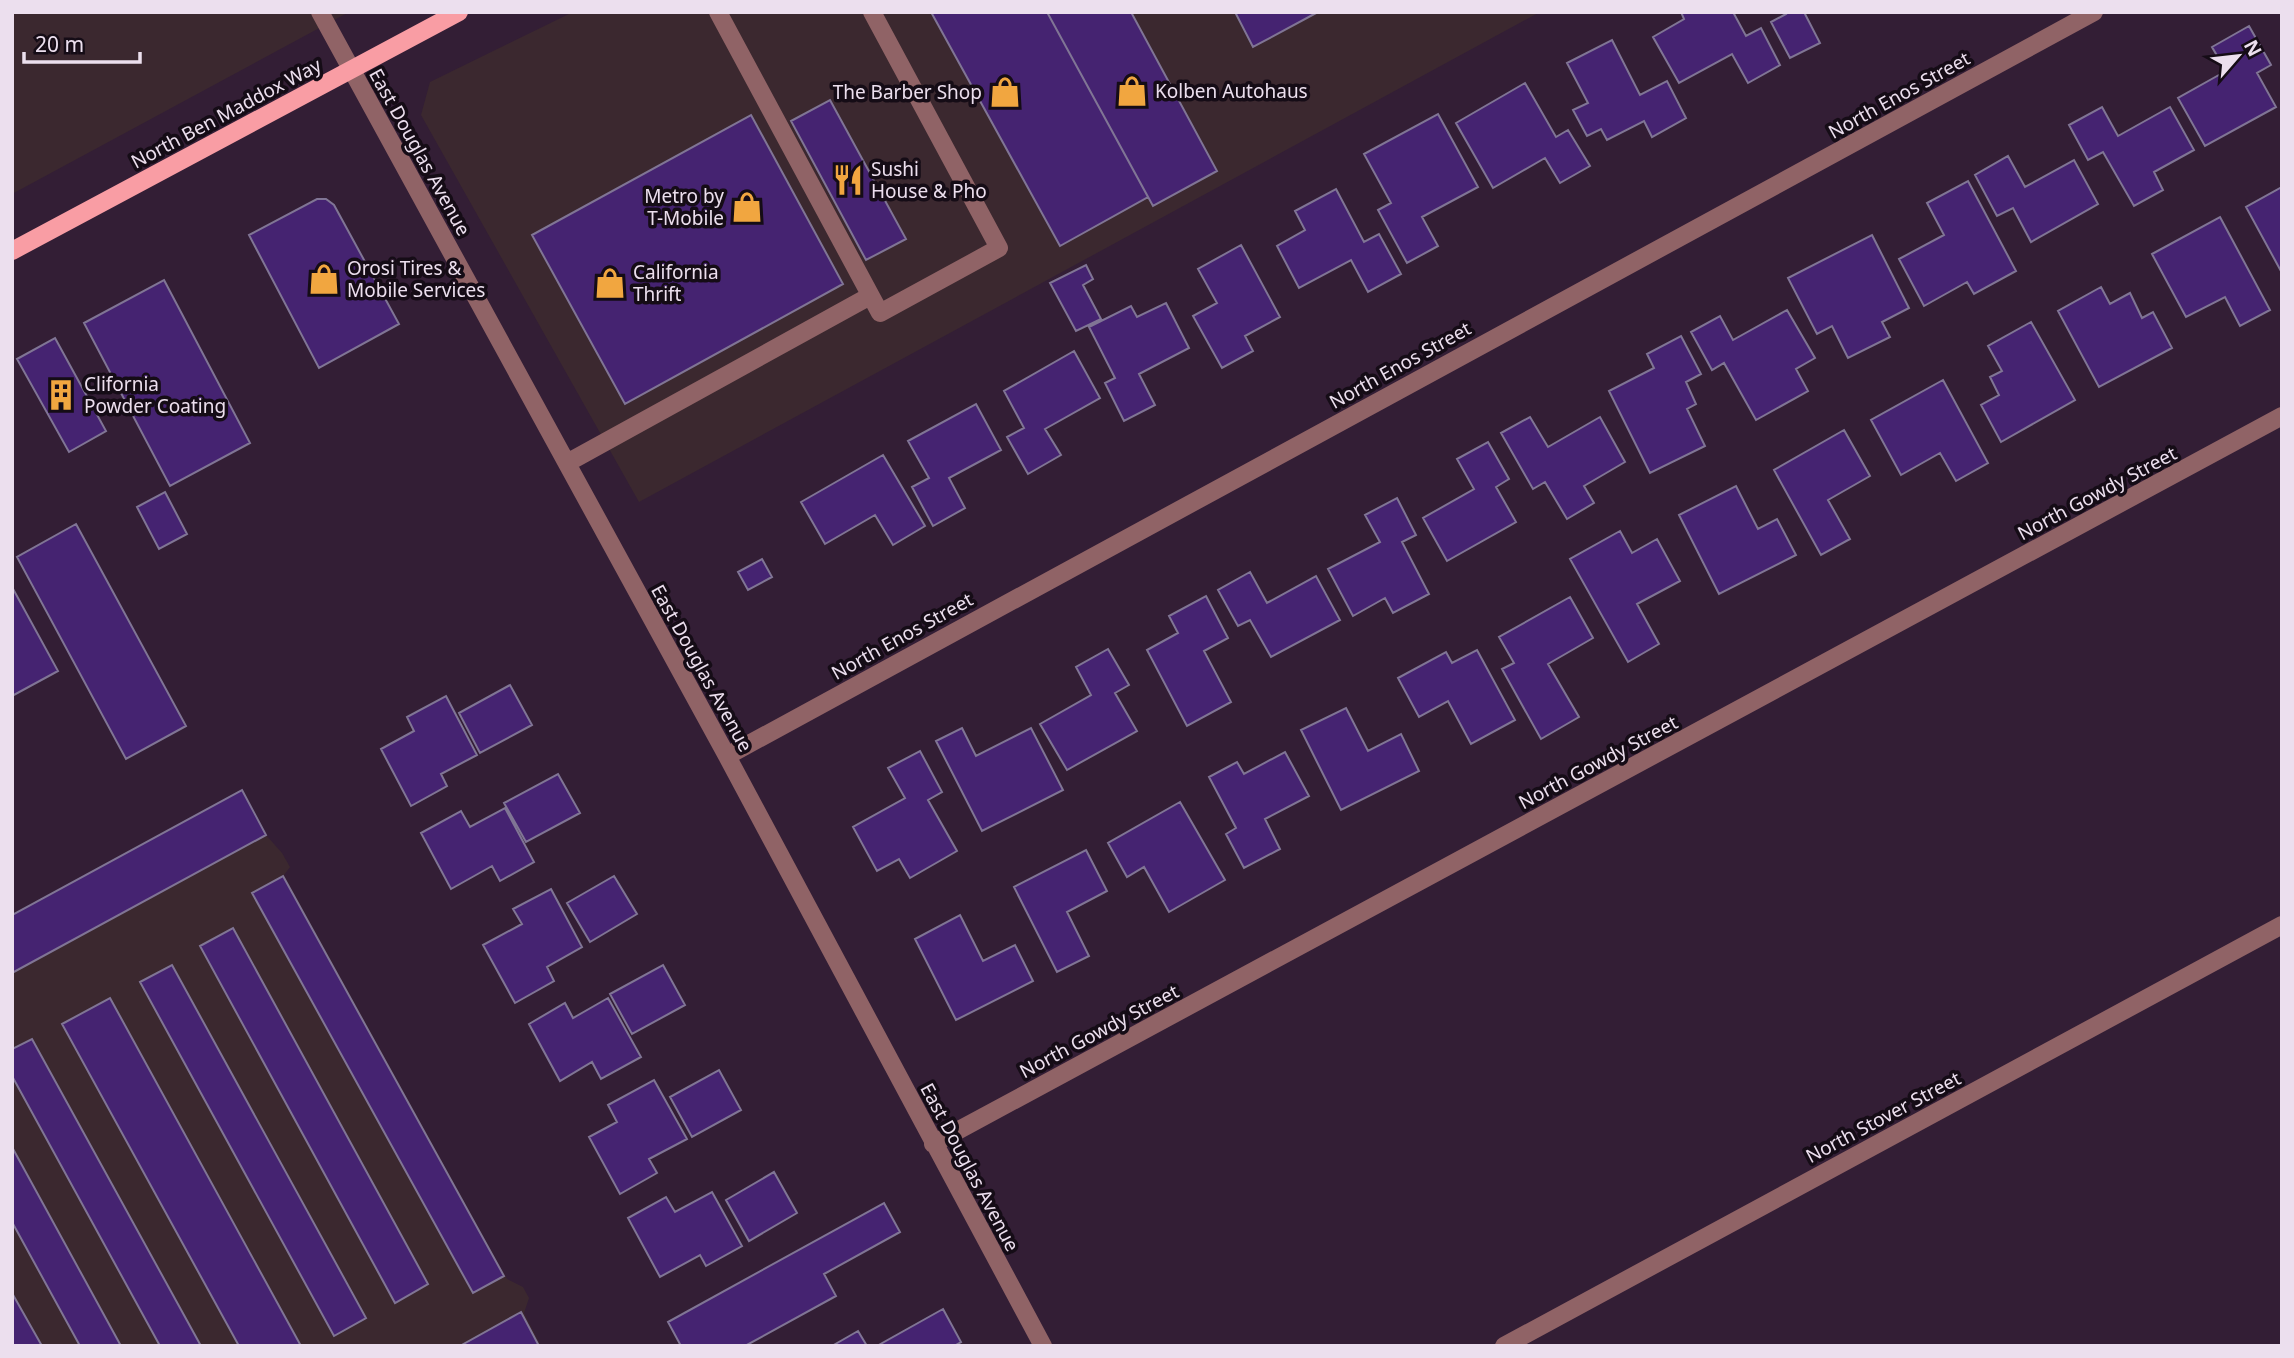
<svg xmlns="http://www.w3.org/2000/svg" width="2294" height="1358" viewBox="0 0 2294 1358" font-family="'Noto Sans',sans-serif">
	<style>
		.commercial { fill: #3b282f }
		.building { fill: #452371; stroke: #807595; stroke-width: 2 }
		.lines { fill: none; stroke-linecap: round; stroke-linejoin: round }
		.minor { stroke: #906366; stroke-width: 18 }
		.major { stroke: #f99da4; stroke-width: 18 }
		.labels { text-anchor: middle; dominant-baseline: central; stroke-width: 7; stroke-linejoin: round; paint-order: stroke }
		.poi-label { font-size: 19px; fill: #ecdfee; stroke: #150c16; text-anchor: start }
		.street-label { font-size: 19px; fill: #ecdfee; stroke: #150c16 }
	</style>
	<rect width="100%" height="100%" fill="#331e35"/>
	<path class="commercial" d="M 12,12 L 349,12 L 12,194 Z
		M 573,12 L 1540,12 L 639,502 L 421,115 L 430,82 Z
		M 241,791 L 266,835 L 282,853 L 290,867 L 284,875 L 507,1279 L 523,1287 L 529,1298 L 524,1313 L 541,1346 L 12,1346 L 12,915 Z"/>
	<path class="building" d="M 931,12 L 1047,12 L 1148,197 L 1060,246 Z
		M 1047,12 L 1131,12 L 1217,171 L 1153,206 Z
		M 1235,12 L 1318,12 L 1253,47 Z
		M 1681,12 L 1733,12 L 1746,36 L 1761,28 L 1780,65 L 1748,83 L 1732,54 L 1679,83 L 1653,37 L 1684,19 Z
		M 1785,12 L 1804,12 L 1820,43 L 1790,58 L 1771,22 L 1786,14 Z
		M 2249,26 L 2271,65 L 2257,73 L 2276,107 L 2205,146 L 2178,98 L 2226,71 L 2212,47 Z
		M 1612,40 L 1640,95 L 1667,81 L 1686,118 L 1652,137 L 1644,121 L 1607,140 L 1601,129 L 1587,136 L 1573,110 L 1588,103 L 1567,63 Z
		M 1525,83 L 1556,137 L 1568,130 L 1590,166 L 1560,183 L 1545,158 L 1493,188 L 1456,123 Z
		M 830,100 L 906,239 L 866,260 L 791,121 Z
		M 2102,107 L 2118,136 L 2170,107 L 2194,150 L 2154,172 L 2163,190 L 2134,206 L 2103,152 L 2088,160 L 2069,125 Z
		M 1438,114 L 1478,187 L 1422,217 L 1438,246 L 1407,263 L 1378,210 L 1391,203 L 1364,154 Z
		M 751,115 L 843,284 L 625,404 L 532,235 Z
		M 2008,156 L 2025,187 L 2074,160 L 2098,204 L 2031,242 L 2013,208 L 1997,216 L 1975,175 Z
		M 1968,181 L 2016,271 L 1974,294 L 1967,282 L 1924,306 L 1899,259 L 1944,235 L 1927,203 Z
		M 2282,187 L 2282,273 L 2246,207 Z
		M 1336,189 L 1364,242 L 1379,234 L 1401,274 L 1368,292 L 1351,260 L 1299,288 L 1277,246 L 1305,230 L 1295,211 Z
		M 317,199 L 326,199 L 334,205 L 399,324 L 319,368 L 249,235 Z
		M 2220,217 L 2270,310 L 2240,326 L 2225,297 L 2186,317 L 2152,254 Z
		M 1872,235 L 1909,308 L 1882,322 L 1890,337 L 1848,358 L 1832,326 L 1817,334 L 1788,278 Z
		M 1241,245 L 1280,317 L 1245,336 L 1253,351 L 1222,368 L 1193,316 L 1217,303 L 1198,269 Z
		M 1086,265 L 1093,279 L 1083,285 L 1101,319 L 1076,331 L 1050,283 Z
		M 164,280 L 250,443 L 170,486 L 84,323 Z
		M 2101,287 L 2110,304 L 2130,293 L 2142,318 L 2153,312 L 2172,348 L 2099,387 L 2058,311 Z
		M 1166,303 L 1189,348 L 1139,374 L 1155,405 L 1124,421 L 1105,383 L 1115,378 L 1089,327 L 1131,306 L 1137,317 Z
		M 1787,310 L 1815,358 L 1796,369 L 1808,391 L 1756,420 L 1724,363 L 1712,370 L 1691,332 L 1720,316 L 1733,340 Z
		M 2031,322 L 2075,400 L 2001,442 L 1981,405 L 1999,395 L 1990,377 L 2002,371 L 1988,346 Z
		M 1681,336 L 1701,374 L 1686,382 L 1696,404 L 1687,409 L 1705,446 L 1650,473 L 1609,391 L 1654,368 L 1647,354 Z
		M 55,338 L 106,431 L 69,452 L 17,359 Z
		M 1074,351 L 1100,398 L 1045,429 L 1061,455 L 1028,474 L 1007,437 L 1024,428 L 1004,391 Z
		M 1943,380 L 1988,463 L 1956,481 L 1940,453 L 1901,475 L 1871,420 Z
		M 976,404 L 1001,450 L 949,478 L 965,508 L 933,526 L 912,487 L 929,478 L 908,441 Z
		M 1530,417 L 1548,447 L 1600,417 L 1625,462 L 1584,486 L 1594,503 L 1567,519 L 1545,482 L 1533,489 L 1501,433 Z
		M 1844,430 L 1870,476 L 1828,500 L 1850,539 L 1821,555 L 1774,470 Z
		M 1488,442 L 1509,479 L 1496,487 L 1516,522 L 1447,561 L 1423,518 L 1474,489 L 1457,459 Z
		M 883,455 L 925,526 L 893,545 L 875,515 L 825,544 L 801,502 Z
		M 1736,486 L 1758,529 L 1777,519 L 1796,555 L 1719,594 L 1679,515 Z
		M 165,492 L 187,534 L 159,549 L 137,507 Z
		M 1397,498 L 1416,535 L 1402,542 L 1429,594 L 1393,613 L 1385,598 L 1353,616 L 1328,569 L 1380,542 L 1365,515 Z
		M 76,524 L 186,726 L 126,759 L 17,557 Z
		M 1620,531 L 1632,553 L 1657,539 L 1680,581 L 1637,604 L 1659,644 L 1628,662 L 1570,559 Z
		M 762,559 L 772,577 L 748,590 L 738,572 Z
		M 1250,572 L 1267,603 L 1316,576 L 1340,620 L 1271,657 L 1250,620 L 1238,626 L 1218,590 Z
		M 12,587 L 58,671 L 12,696 Z
		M 1206,596 L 1228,638 L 1204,651 L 1231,702 L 1187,726 L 1147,650 L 1178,633 L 1169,616 Z
		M 1570,597 L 1593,638 L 1548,664 L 1579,717 L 1541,739 L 1502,669 L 1514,663 L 1499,637 Z
		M 1108,649 L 1129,685 L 1115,693 L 1137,731 L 1067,770 L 1040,724 L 1091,695 L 1076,667 Z
		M 1477,650 L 1515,720 L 1471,744 L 1448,701 L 1419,717 L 1398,678 L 1446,652 L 1452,663 Z
		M 510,685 L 532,725 L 480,753 L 459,713 Z
		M 446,696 L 477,755 L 441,774 L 447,786 L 411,806 L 381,749 L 414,731 L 407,717 Z
		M 1346,708 L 1368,751 L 1401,734 L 1419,771 L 1341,810 L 1301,730 Z
		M 962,728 L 976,756 L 1031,728 L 1063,790 L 982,831 L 936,741 Z
		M 920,751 L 942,792 L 928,800 L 957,851 L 910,878 L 899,859 L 877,871 L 853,827 L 905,798 L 888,768 Z
		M 1285,752 L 1309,796 L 1265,819 L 1280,849 L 1244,868 L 1226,834 L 1236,828 L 1209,777 L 1237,762 L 1244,774 Z
		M 558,774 L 580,813 L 526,842 L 504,803 Z
		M 242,790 L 266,835 L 12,973 L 12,915 Z
		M 1180,802 L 1225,880 L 1169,912 L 1144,867 L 1127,877 L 1108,843 Z
		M 505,808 L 534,862 L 500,881 L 492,866 L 451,889 L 421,833 L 461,811 L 470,827 Z
		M 1086,850 L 1107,891 L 1067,912 L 1089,956 L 1057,972 L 1014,887 Z
		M 283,876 L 504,1276 L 473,1293 L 252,893 Z
		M 614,876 L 637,914 L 590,942 L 567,903 Z
		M 551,889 L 582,947 L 547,967 L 554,981 L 515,1003 L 483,945 L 522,924 L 513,909 Z
		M 960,915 L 983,961 L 1015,945 L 1033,981 L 956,1020 L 915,939 Z
		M 233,928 L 428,1284 L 395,1303 L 200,946 Z
		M 172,965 L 366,1318 L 334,1336 L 140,982 Z
		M 663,965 L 685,1005 L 632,1034 L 610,994 Z
		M 110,998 L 301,1346 L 239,1346 L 62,1024 Z
		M 608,998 L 641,1057 L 601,1079 L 592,1062 L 560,1081 L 529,1024 L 565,1003 L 573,1018 Z
		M 32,1039 L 201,1346 L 160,1346 L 12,1076 L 12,1049 Z
		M 719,1070 L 741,1110 L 692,1137 L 670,1097 Z
		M 654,1080 L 687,1139 L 649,1159 L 657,1173 L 620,1194 L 589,1137 L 617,1122 L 608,1105 Z
		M 12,1147 L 121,1346 L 80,1346 L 12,1222 Z
		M 774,1172 L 797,1213 L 749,1241 L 726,1200 Z
		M 712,1192 L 742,1246 L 706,1266 L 700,1255 L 660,1277 L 628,1218 L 666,1197 L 675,1212 Z
		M 884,1203 L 900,1232 L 824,1274 L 836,1296 L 745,1346 L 681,1346 L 668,1322 Z
		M 12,1293 L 42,1346 L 12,1346 Z
		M 943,1309 L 961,1342 L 954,1346 L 877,1346 Z
		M 521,1312 L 539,1346 L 460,1346 Z
		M 858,1331 L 867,1346 L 832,1346 Z"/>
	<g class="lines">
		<path class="minor" d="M 320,12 L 727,756 L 1043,1346
			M 718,12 L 880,313 L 999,248 L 872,12
			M 567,463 L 870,296
			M 727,756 L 2094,12
			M 933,1144 L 2282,416
			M 1504,1346 L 2282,925"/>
		<path class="major" d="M 12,251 L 459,12"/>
	</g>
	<defs>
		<symbol id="shop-bare" viewBox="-9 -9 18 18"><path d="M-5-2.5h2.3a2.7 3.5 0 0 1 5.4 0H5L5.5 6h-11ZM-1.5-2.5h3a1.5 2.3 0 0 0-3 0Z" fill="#f1a640" stroke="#150c16" stroke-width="2.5" paint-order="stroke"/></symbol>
		<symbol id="restaurant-bare" viewBox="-9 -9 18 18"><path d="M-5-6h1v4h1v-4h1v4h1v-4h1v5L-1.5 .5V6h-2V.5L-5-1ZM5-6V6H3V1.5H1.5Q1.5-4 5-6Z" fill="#f1a640" stroke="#150c16" stroke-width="2.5" paint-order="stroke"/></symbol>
		<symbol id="building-bare" viewBox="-9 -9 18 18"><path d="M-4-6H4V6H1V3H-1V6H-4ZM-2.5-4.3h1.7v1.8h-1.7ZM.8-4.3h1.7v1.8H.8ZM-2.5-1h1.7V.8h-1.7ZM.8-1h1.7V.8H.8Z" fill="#f1a640" stroke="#150c16" stroke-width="2.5" paint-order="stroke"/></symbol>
	</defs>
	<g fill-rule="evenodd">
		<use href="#shop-bare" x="1110" y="69" width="44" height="44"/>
		<use href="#shop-bare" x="983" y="70" width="44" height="44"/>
		<use href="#restaurant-bare" x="826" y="158" width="44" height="44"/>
		<use href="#shop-bare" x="725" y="185" width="44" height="44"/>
		<use href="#shop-bare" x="302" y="257" width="44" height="44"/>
		<use href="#shop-bare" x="588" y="261" width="44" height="44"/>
		<use href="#building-bare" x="39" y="373" width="44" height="44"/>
	</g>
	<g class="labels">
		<g class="poi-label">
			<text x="1155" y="91">Kolben Autohaus</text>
			<text x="982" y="92" text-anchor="end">The Barber Shop</text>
			<text x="871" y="169">Sushi<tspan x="871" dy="22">House &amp; Pho</tspan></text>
			<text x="724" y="196" text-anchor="end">Metro by<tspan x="724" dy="22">T-Mobile</tspan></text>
			<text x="347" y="268">Orosi Tires &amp;<tspan x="347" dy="22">Mobile Services</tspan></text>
			<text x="633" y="272">California<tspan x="633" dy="22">Thrift</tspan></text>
			<text x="84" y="384">Clifornia<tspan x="84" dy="22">Powder Coating</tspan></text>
		</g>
		<g class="street-label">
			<text transform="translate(1899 95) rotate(-29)">North Enos Street</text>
			<text transform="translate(226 113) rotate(-28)">North Ben Maddox Way</text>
			<text transform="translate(420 152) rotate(61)">East Douglas Avenue</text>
			<text transform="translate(1400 365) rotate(-29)">North Enos Street</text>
			<text transform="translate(2097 493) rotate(-28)">North Gowdy Street</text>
			<text transform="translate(902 636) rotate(-29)">North Enos Street</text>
			<text transform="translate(702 668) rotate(61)">East Douglas Avenue</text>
			<text transform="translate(1598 762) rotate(-28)">North Gowdy Street</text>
			<text transform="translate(1099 1031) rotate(-28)">North Gowdy Street</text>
			<text transform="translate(1883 1117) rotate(-28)">North Stover Street</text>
			<text transform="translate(970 1167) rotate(62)">East Douglas Avenue</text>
		</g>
	</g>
	<rect width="2294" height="1358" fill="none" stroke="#ecdfee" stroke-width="28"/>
	<g transform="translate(2238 56) rotate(62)" stroke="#150c16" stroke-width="5" paint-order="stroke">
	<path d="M0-5L12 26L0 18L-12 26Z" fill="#ecdfee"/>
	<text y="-10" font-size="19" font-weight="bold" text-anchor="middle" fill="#ecdfee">N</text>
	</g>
	<path d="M24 52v10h116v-10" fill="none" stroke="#ecdfee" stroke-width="3.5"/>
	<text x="35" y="52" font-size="21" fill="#ecdfee" stroke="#150c16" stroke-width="5" paint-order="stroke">20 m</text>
</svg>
